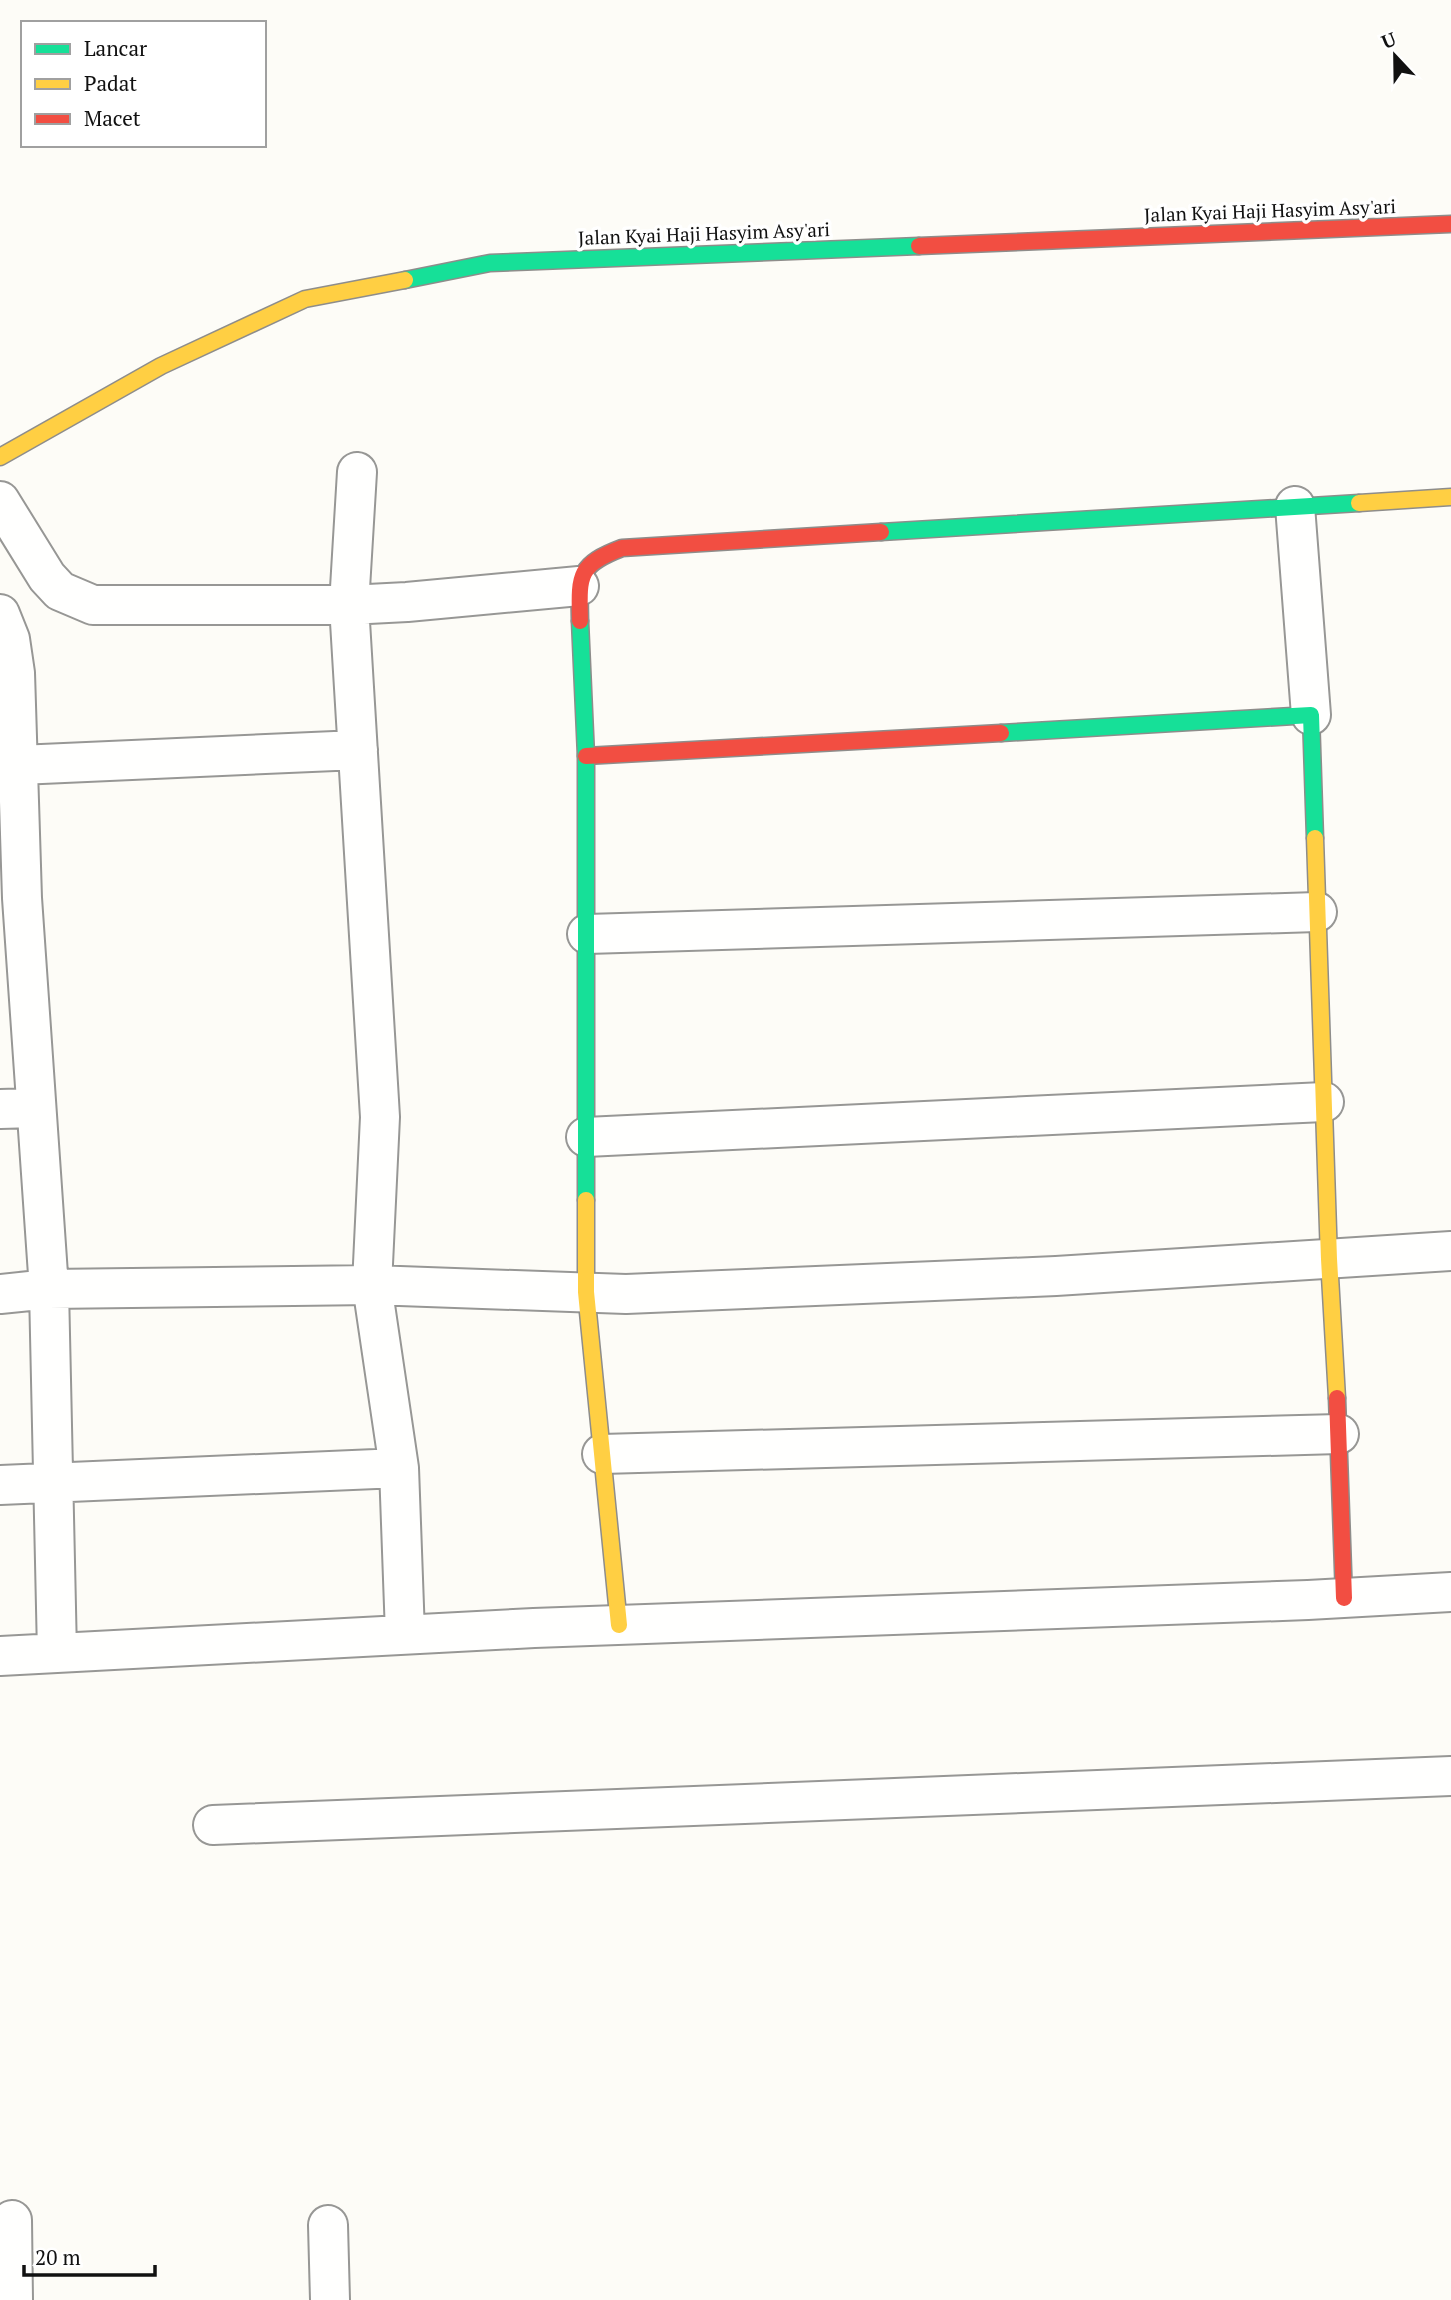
<svg xmlns="http://www.w3.org/2000/svg" width="1451" height="2300" viewBox="0 0 1451 2300" font-family="'PT Serif',serif">
	<style>
		.lines { fill: none; stroke-linecap: round; stroke-linejoin: round }
		.street-casing { stroke: #979795; stroke-width: 42 }
		.fast-casing { stroke: #8e8d8b; stroke-width: 19 }
		.slow-casing { stroke: #8e8d8b; stroke-width: 19 }
		.jam-casing { stroke: #8e8d8b; stroke-width: 19 }
		.street { stroke: #fffffe; stroke-width: 38 }
		.fast { stroke: #16e098; stroke-width: 16 }
		.slow { stroke: #ffcf43; stroke-width: 16 }
		.jam { stroke: #f24e42; stroke-width: 16 }
		.labels { text-anchor: middle; dominant-baseline: central; stroke-width: 7; stroke-linejoin: round; paint-order: stroke }
		.street-label { font-size: 19px; fill: #111; stroke: #fff }
	</style>
	<rect width="100%" height="100%" fill="#fdfcf7"/>
	<g class="lines">
		<defs>
			<path id="street" d="M 357,472 L 349,605 L 380,1117 L 372,1285 L 399,1468 L 405,1634
				M 0,501 L 47,577 L 60,591 L 93,605 L 349,605 L 407,602 L 579,586
				M 1295,506 L 1311,715
				M 0,614 L 10,639 L 15,673 L 22,898 L 49,1289 L 57,1653
				M 19,765 L 358,750
				M 587,934 L 1317,912
				M 0,1109 L 35,1108
				M 586,1137 L 1324,1102
				M 0,1294 L 49,1289 L 372,1285 L 626,1294 L 1056,1276 L 1451,1251
				M 602,1454 L 1339,1434
				M 0,1485 L 399,1468
				M 0,1656 L 534,1628 L 1308,1600 L 1451,1592
				M 213,1825 L 1451,1776
				M 12,2220 L 13,2300
				M 328,2225 L 330,2300"/>
			<path id="fast" d="M 405,280 L 490,263 L 919,246
				M 881,532 L 1359,503
				M 580,621 L 586,756 L 586,1200
				M 1001,733 L 1311,715 L 1315,838"/>
			<path id="slow" d="M 0,457 L 161,366 L 305,299 L 405,280
				M 1359,503 L 1451,497
				M 1315,838 L 1329,1259 L 1337,1398
				M 586,1200 L 586,1292 L 619,1625"/>
			<path id="jam" d="M 919,246 L 1451,224
				M 580,621 C 579,576 577,565 622,548 L 881,532
				M 586,756 L 1001,733
				M 1337,1398 L 1344,1598"/>
		</defs>
		<use href="#street" class="street-casing"/>
		<use href="#fast" class="fast-casing"/>
		<use href="#slow" class="slow-casing"/>
		<use href="#jam" class="jam-casing"/>
		<use href="#street" class="street"/>
		<use href="#fast" class="fast"/>
		<use href="#slow" class="slow"/>
		<use href="#jam" class="jam"/>
	</g>
	<g class="labels">
		<g class="street-label">
			<text transform="translate(1270 210) rotate(-2)">Jalan Kyai Haji Hasyim Asy'ari</text>
			<text transform="translate(704 233) rotate(-2)">Jalan Kyai Haji Hasyim Asy'ari</text>
		</g>
	</g>
	<rect x="21" y="21" width="245" height="126" fill="#ffffff" stroke="#a0a0a0" stroke-width="2"/>
	<rect x="35" y="44" width="35" height="10" fill="#16e098" stroke="#a0a0a0" stroke-width="2"/>
	<text x="84" y="56" font-size="21" fill="#111111">Lancar</text>
	<rect x="35" y="79" width="35" height="10" fill="#ffcf43" stroke="#a0a0a0" stroke-width="2"/>
	<text x="84" y="91" font-size="21" fill="#111111">Padat</text>
	<rect x="35" y="114" width="35" height="10" fill="#f24e42" stroke="#a0a0a0" stroke-width="2"/>
	<text x="84" y="126" font-size="21" fill="#111111">Macet</text>
	<g transform="translate(1395 56) rotate(338)" stroke="#ffffff" stroke-width="5" paint-order="stroke">
	<path d="M0-5L12 26L0 18L-12 26Z" fill="#111111"/>
	<text y="-10" font-size="19" font-weight="bold" text-anchor="middle" fill="#111111">U</text>
	</g>
	<path d="M24 2265v10h131v-10" fill="none" stroke="#111111" stroke-width="3.5"/>
	<text x="35" y="2265" font-size="21" fill="#111111" stroke="#ffffff" stroke-width="5" paint-order="stroke">20 m</text>
</svg>
